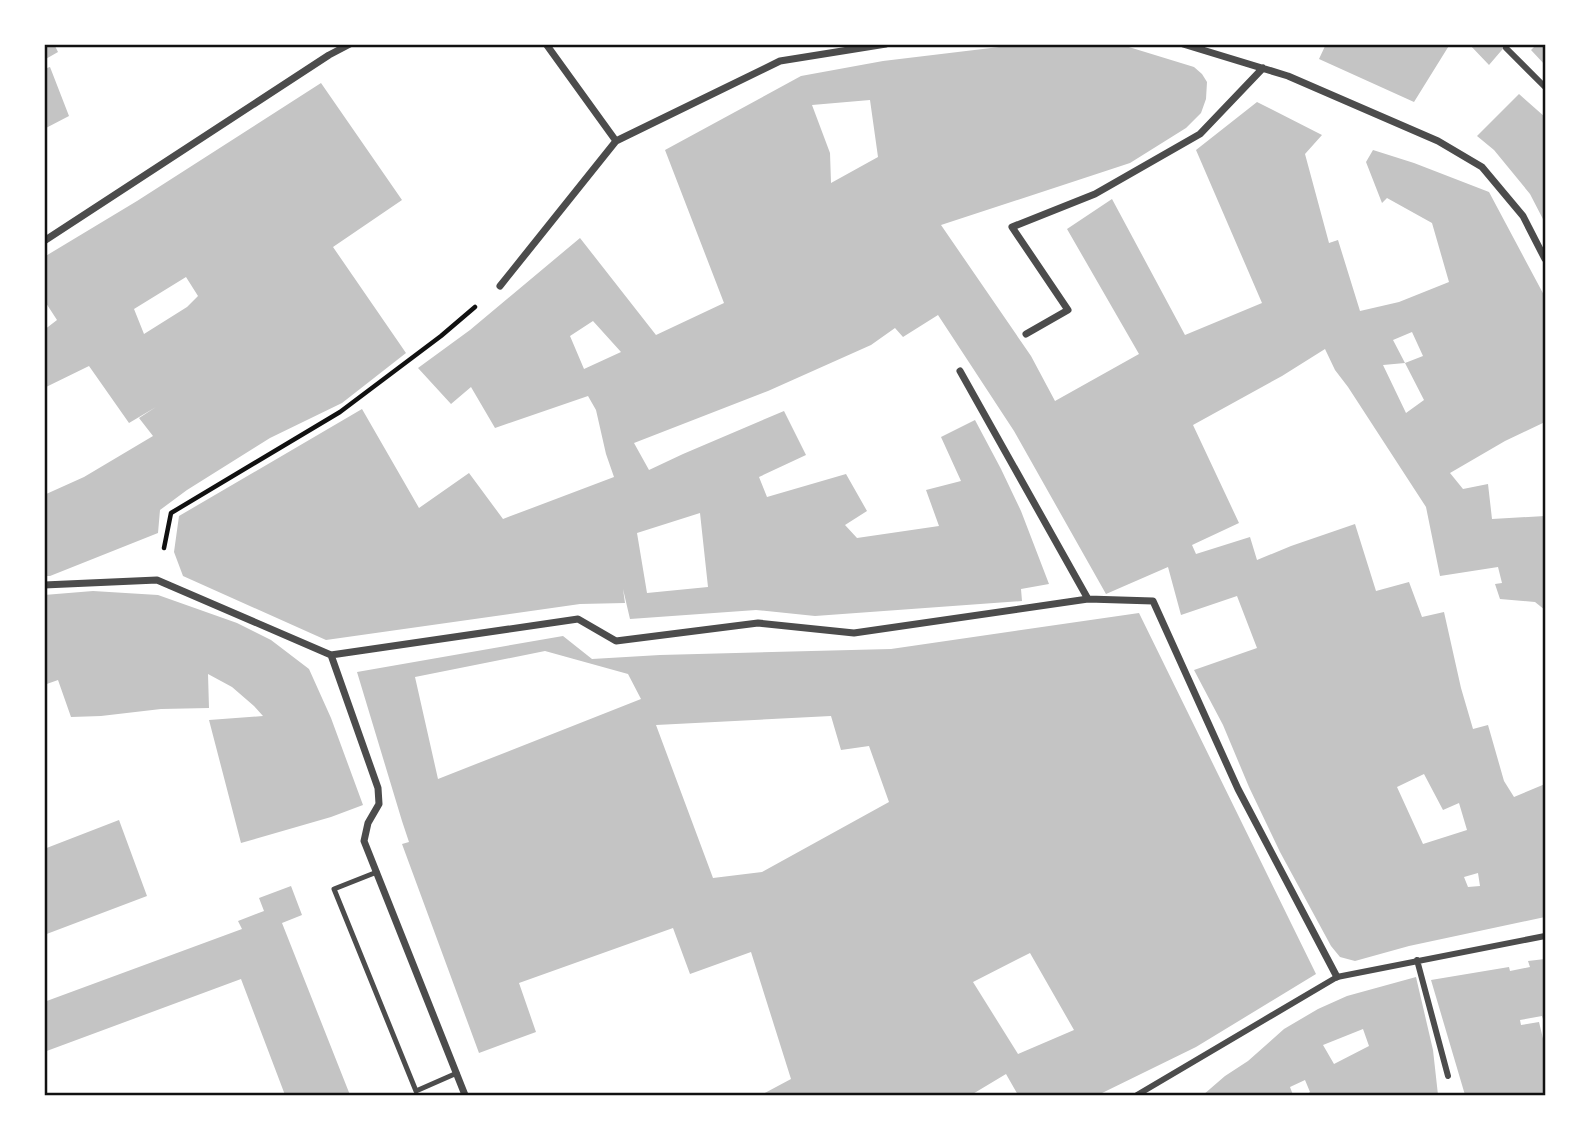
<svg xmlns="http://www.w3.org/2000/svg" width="1589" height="1139" viewBox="0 0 1589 1139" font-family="Cabin,sans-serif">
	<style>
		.building { fill: #c4c4c4; fill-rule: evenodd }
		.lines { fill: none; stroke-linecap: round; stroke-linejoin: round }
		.path { stroke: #111; stroke-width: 4.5 }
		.service { stroke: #4c4c4c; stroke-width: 5 }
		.pedestrian { stroke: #4c4c4c; stroke-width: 6 }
		.minor { stroke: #4c4c4c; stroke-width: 7 }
		.neatline { fill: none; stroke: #111; stroke-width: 2.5 }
	</style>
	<rect width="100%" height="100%" fill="#fff"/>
	<path class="building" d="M 44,44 L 54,44 L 58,52 L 44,60 Z
		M 1024,44 L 1119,44 L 1194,67 L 1202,74 L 1207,82 L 1206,99 L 1201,113 L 1186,128 L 1130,163 L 941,225 L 1031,356 L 1055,401 L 1139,354 L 1067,229 L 1112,199 L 1185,335 L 1262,303 L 1196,150 L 1257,102 L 1322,135 L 1305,154 L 1329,243 L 1338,240 L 1360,311 L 1399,302 L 1449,282 L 1432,223 L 1387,198 L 1382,203 L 1366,162 L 1373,150 L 1414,163 L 1489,192 L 1545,297 L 1545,422 L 1505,441 L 1450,473 L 1463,489 L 1488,484 L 1492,519 L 1545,516 L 1545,610 L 1535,602 L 1500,599 L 1495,584 L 1502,583 L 1498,567 L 1440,576 L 1426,507 L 1348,387 L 1335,370 L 1325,349 L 1282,376 L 1193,425 L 1239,523 L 1192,545 L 1196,554 L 1250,537 L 1257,560 L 1291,546 L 1355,524 L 1376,591 L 1409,582 L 1422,617 L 1444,612 L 1461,688 L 1473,729 L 1488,725 L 1504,781 L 1514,797 L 1545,784 L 1545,917 L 1409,946 L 1400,924 L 1409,946 L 1355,961 L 1340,957 L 1331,946 L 1280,852 L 1249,787 L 1223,725 L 1194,670 L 1257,648 L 1237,596 L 1181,615 L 1168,567 L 1106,594 L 1014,431 L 938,315 L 903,337 L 895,328 L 871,345 L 768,391 L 634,443 L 649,470 L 683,454 L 784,411 L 806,455 L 759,477 L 767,497 L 846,474 L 867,511 L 845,525 L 857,538 L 939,526 L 926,490 L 961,481 L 941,437 L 975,420 L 1001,469 L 1021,511 L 1049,584 L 1021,589 L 1022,601 L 815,616 L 756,610 L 630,619 L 623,589 L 625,603 L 580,604 L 326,640 L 183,576 L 174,552 L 179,516 L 362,409 L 419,508 L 469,473 L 503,519 L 614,477 L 606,454 L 596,410 L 588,396 L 495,428 L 471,387 L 451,404 L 418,368 L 470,330 L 580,238 L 656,335 L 724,303 L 665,150 L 801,76 L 883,61 ZM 870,100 L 878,157 L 831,183 L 830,153 L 812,105 ZM 593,321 L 621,352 L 584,369 L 570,336 ZM 1412,332 L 1423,356 L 1405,363 L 1393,340 ZM 1405,363 L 1424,400 L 1406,413 L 1383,365 ZM 700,513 L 708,587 L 647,593 L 637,533 ZM 1424,774 L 1443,810 L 1459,803 L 1467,830 L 1423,844 L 1397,787 ZM 1478,873 L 1480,886 L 1468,887 L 1464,877 Z
		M 1326,44 L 1450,44 L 1414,102 L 1319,59 Z
		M 1469,44 L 1507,44 L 1489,65 Z
		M 1537,44 L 1545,44 L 1545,65 L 1531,50 Z
		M 50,67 L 69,116 L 44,129 L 44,69 Z
		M 321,83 L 402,200 L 333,247 L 406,353 L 342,403 L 270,438 L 187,490 L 160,510 L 158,533 L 50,576 L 44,576 L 44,495 L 84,477 L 153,436 L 139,418 L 156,407 L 129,423 L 89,366 L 44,388 L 44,330 L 57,320 L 44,300 L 44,257 L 137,201 ZM 186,277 L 198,296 L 187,307 L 144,334 L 134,309 Z
		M 1519,94 L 1545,117 L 1545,223 L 1530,194 L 1494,150 L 1477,136 Z
		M 93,591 L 158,595 L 237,623 L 271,640 L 309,669 L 331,718 L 363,805 L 331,817 L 241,843 L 209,720 L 263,716 L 254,706 L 232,687 L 208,674 L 209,708 L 161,709 L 101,716 L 71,717 L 58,680 L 44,685 L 44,595 Z
		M 1139,613 L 1316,974 L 1196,1047 L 1098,1095 L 1018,1095 L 1006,1074 L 971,1095 L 761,1095 L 791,1079 L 751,952 L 690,974 L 673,928 L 519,983 L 536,1032 L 479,1053 L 402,844 L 409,842 L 402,821 L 357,672 L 563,636 L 592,659 L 660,655 L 891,649 ZM 545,651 L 628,674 L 641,699 L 438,779 L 415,677 ZM 831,716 L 841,750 L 869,746 L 889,802 L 762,872 L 713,878 L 656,725 ZM 1030,953 L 1074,1030 L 1018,1054 L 973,982 Z
		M 119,820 L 147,896 L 44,935 L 44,849 Z
		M 291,886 L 302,915 L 282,923 L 350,1095 L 285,1095 L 241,979 L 44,1052 L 44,1002 L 242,929 L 238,921 L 264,911 L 259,898 Z
		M 1545,959 L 1545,1025 L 1542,1016 L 1520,1020 L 1521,1025 L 1539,1022 L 1545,1047 L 1545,1095 L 1465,1095 L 1431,980 L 1509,967 L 1510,971 L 1530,967 L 1528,961 Z
		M 1416,977 L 1433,1050 L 1438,1095 L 1306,1095 L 1310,1092 L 1305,1080 L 1290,1087 L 1293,1095 L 1203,1095 L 1225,1076 L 1248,1061 L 1284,1029 L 1318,1009 L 1347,996 ZM 1363,1029 L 1369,1046 L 1334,1064 L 1323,1045 Z"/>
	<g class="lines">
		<path class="path" d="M 164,548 L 171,513 L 340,412 L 441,336 L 475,307"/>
		<path class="service" d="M 377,872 L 334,889 L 416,1091 L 457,1073"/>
		<path class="pedestrian" d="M 1506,48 L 1545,87
			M 1417,960 L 1448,1076
			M 1137,1095 L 1337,977 L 1545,936"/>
		<path class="minor" d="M 546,44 L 616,141
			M 1183,44 L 1288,76 L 1438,141 L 1482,167 L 1523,216 L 1545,259
			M 44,241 L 329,55 L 350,44
			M 500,286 L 616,141 L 780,61 L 886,44
			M 1026,334 L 1068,310 L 1012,227 L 1095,194 L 1200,134 L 1263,68
			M 960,371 L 1088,599
			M 44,585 L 157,580 L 331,655 L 378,788 L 379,804 L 368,823 L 364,841 L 465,1095
			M 331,655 L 578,619 L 616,641 L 758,623 L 854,633 L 1088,599 L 1153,601 L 1238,789 L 1337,977"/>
	</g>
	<rect width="1589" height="1139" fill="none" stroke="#ffffff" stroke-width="91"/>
	<rect x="46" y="46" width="1498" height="1048" class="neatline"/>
</svg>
